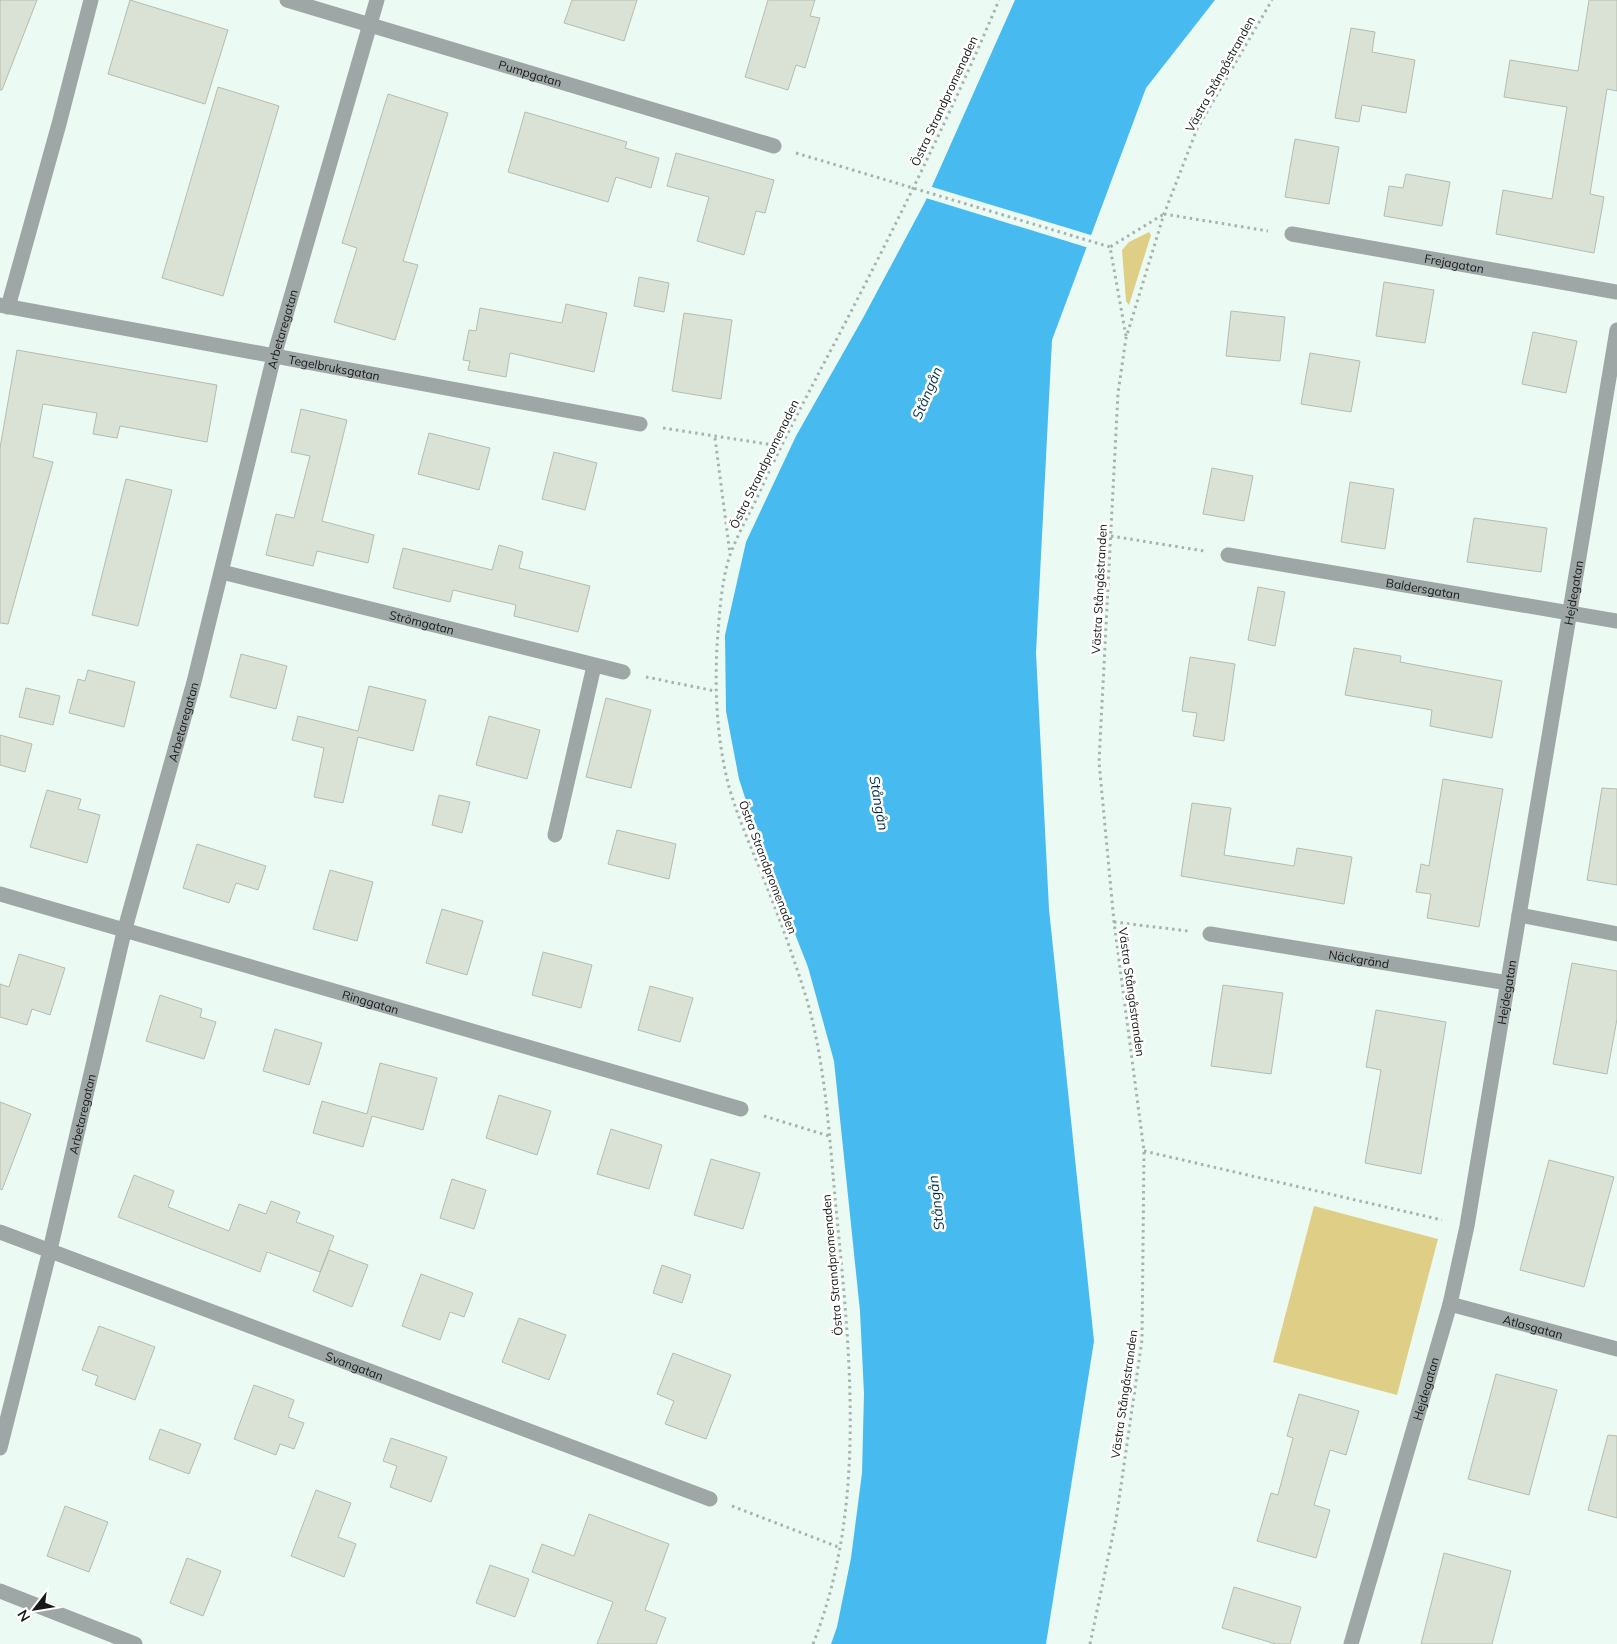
<svg xmlns="http://www.w3.org/2000/svg" width="1617" height="1644" viewBox="0 0 1617 1644" font-family="Mulish,sans-serif">
	<style>
		.green { fill: #dfce86 }
		.water { fill: #47baef }
		.pier { fill: #ebfaf3 }
		.building { fill: #dae1d5; stroke: #b5bcb0 }
		.lines { fill: none; stroke-linecap: round; stroke-linejoin: round }
		.path { stroke: #a7b3ae; stroke-width: 3; stroke-dasharray: 2.5 4; stroke-linecap: butt }
		.lane { stroke: #9fa6a6; stroke-width: 15 }
		.street { stroke: #9fa6a6; stroke-width: 15 }
		.labels { text-anchor: middle; dominant-baseline: central; stroke-width: 5; stroke-linejoin: round; paint-order: stroke }
		.street-label { font-size: 12px; fill: #151a18; stroke: #fff }
		.water-label { font-size: 14px; font-style: italic; fill: #003349; stroke: #fff }
	</style>
	<rect width="100%" height="100%" fill="#ebfaf3"/>
	<path class="green" d="M 1149,232 L 1151,235 L 1129,305 L 1126,301 L 1122,250 L 1129,242 Z
		M 1314,1206 L 1438,1239 L 1397,1395 L 1273,1362 Z"/>
	<path class="water" d="M 1015,0 L 1215,0 L 1146,88 L 1052,340 L 1036,653 L 1049,909 L 1094,1341 L 1046,1644 L 831,1644 L 837,1627 L 851,1558 L 862,1473 L 864,1394 L 860,1311 L 834,1061 L 808,967 L 762,850 L 739,779 L 726,711 L 725,635 L 746,542 L 796,436 L 863,318 L 925,202 Z"/>
	<path class="pier" d="M 929,186 L 1094,236 L 1089,248 L 926,198 Z"/>
	<path class="building" d="M 0,0 L 37,0 L 2,90 L 0,90 Z
		M 130,0 L 228,30 L 205,104 L 108,74 Z
		M 572,0 L 637,0 L 624,41 L 564,23 Z
		M 768,0 L 815,0 L 810,16 L 820,18 L 805,68 L 796,65 L 788,90 L 745,77 Z
		M 1589,0 L 1617,0 L 1617,91 L 1607,89 L 1590,194 L 1604,197 L 1594,253 L 1496,234 L 1503,190 L 1552,199 L 1567,107 L 1504,97 L 1510,60 L 1578,71 Z
		M 1351,28 L 1375,32 L 1372,52 L 1415,60 L 1406,113 L 1362,105 L 1359,122 L 1335,118 Z
		M 218,87 L 279,106 L 223,296 L 162,278 Z
		M 388,94 L 448,113 L 403,261 L 418,265 L 395,340 L 334,322 L 357,248 L 342,243 Z
		M 525,112 L 627,142 L 625,148 L 659,158 L 651,188 L 616,177 L 608,202 L 508,172 Z
		M 1295,139 L 1339,147 L 1329,204 L 1285,197 Z
		M 676,153 L 774,180 L 765,213 L 756,211 L 744,255 L 697,241 L 709,197 L 667,186 Z
		M 1406,174 L 1450,182 L 1442,226 L 1384,216 L 1389,186 L 1403,188 Z
		M 639,277 L 669,283 L 664,312 L 634,306 Z
		M 1384,282 L 1434,290 L 1425,343 L 1376,336 Z
		M 566,304 L 607,313 L 594,372 L 510,353 L 506,377 L 468,370 L 470,361 L 463,360 L 469,330 L 476,331 L 480,308 L 562,323 Z
		M 1231,311 L 1285,317 L 1280,361 L 1226,356 Z
		M 684,313 L 732,320 L 721,399 L 672,391 Z
		M 1533,332 L 1577,341 L 1566,393 L 1522,384 Z
		M 17,350 L 217,385 L 207,442 L 120,426 L 117,438 L 93,434 L 97,413 L 43,404 L 33,457 L 53,462 L 8,624 L 0,623 L 0,448 Z
		M 1310,353 L 1360,361 L 1351,412 L 1301,404 Z
		M 301,409 L 347,420 L 322,521 L 374,535 L 368,563 L 317,551 L 313,566 L 266,555 L 276,514 L 294,518 L 310,456 L 291,452 Z
		M 429,433 L 490,448 L 479,490 L 418,474 Z
		M 554,452 L 597,463 L 585,510 L 542,499 Z
		M 1212,468 L 1253,476 L 1244,521 L 1203,514 Z
		M 126,479 L 172,490 L 138,626 L 92,615 Z
		M 1350,482 L 1394,489 L 1385,549 L 1341,542 Z
		M 1474,518 L 1547,528 L 1541,572 L 1467,562 Z
		M 499,545 L 523,552 L 519,568 L 590,586 L 578,632 L 514,616 L 516,605 L 453,590 L 450,602 L 393,588 L 403,548 L 492,570 Z
		M 1258,587 L 1285,592 L 1275,646 L 1248,640 Z
		M 1354,648 L 1401,656 L 1400,662 L 1502,681 L 1492,738 L 1430,726 L 1432,710 L 1345,695 Z
		M 241,654 L 287,666 L 276,709 L 230,697 Z
		M 1190,657 L 1235,664 L 1224,741 L 1193,736 L 1197,713 L 1182,711 Z
		M 88,670 L 135,682 L 124,727 L 69,713 L 78,679 L 85,681 Z
		M 369,686 L 426,700 L 413,751 L 358,737 L 343,803 L 314,797 L 324,748 L 292,740 L 298,716 L 358,731 Z
		M 26,688 L 60,696 L 53,725 L 19,717 Z
		M 606,698 L 651,710 L 631,788 L 586,777 Z
		M 489,716 L 540,730 L 527,779 L 476,765 Z
		M 0,735 L 32,744 L 25,772 L 0,765 Z
		M 1443,779 L 1503,789 L 1479,927 L 1427,918 L 1431,894 L 1416,892 L 1421,864 L 1429,866 Z
		M 1602,788 L 1617,789 L 1617,885 L 1587,880 Z
		M 47,790 L 81,799 L 78,809 L 100,815 L 87,863 L 30,847 Z
		M 439,795 L 470,802 L 462,833 L 432,825 Z
		M 1192,803 L 1231,808 L 1224,855 L 1294,866 L 1297,848 L 1352,857 L 1344,904 L 1181,876 Z
		M 617,830 L 676,844 L 669,879 L 608,864 Z
		M 197,844 L 266,866 L 258,890 L 236,883 L 229,903 L 183,888 Z
		M 330,870 L 373,882 L 357,941 L 313,929 Z
		M 442,909 L 483,921 L 467,975 L 426,963 Z
		M 543,952 L 592,965 L 581,1008 L 532,995 Z
		M 19,954 L 65,968 L 50,1015 L 32,1009 L 27,1025 L 0,1017 L 0,984 L 9,987 Z
		M 1572,963 L 1617,971 L 1617,1019 L 1607,1074 L 1553,1064 Z
		M 1223,985 L 1283,993 L 1271,1074 L 1211,1066 Z
		M 650,986 L 693,998 L 680,1042 L 638,1030 Z
		M 160,995 L 202,1009 L 200,1017 L 216,1022 L 204,1059 L 146,1041 Z
		M 1376,1010 L 1446,1022 L 1421,1174 L 1365,1163 L 1381,1070 L 1366,1067 Z
		M 275,1029 L 322,1043 L 309,1085 L 263,1071 Z
		M 380,1063 L 437,1078 L 423,1130 L 372,1116 L 363,1147 L 313,1133 L 322,1101 L 367,1114 Z
		M 499,1095 L 551,1111 L 537,1155 L 486,1138 Z
		M 0,1102 L 31,1114 L 2,1190 L 0,1189 Z
		M 611,1129 L 662,1145 L 649,1189 L 597,1174 Z
		M 711,1159 L 760,1173 L 743,1229 L 694,1215 Z
		M 1549,1160 L 1614,1177 L 1584,1287 L 1520,1270 Z
		M 134,1175 L 174,1191 L 168,1207 L 229,1231 L 239,1204 L 266,1214 L 271,1201 L 300,1212 L 296,1222 L 334,1236 L 320,1272 L 267,1252 L 260,1272 L 118,1217 Z
		M 452,1179 L 486,1190 L 474,1229 L 440,1218 Z
		M 329,1250 L 368,1265 L 352,1307 L 313,1291 Z
		M 662,1265 L 691,1275 L 682,1303 L 653,1293 Z
		M 421,1274 L 473,1293 L 464,1317 L 450,1312 L 440,1340 L 402,1326 Z
		M 519,1318 L 566,1335 L 549,1380 L 502,1362 Z
		M 99,1326 L 155,1347 L 135,1400 L 95,1385 L 98,1376 L 82,1370 Z
		M 673,1353 L 731,1375 L 706,1439 L 665,1424 L 674,1401 L 657,1394 Z
		M 1496,1374 L 1557,1390 L 1529,1495 L 1468,1479 Z
		M 254,1385 L 294,1400 L 288,1417 L 304,1423 L 294,1449 L 280,1444 L 276,1455 L 234,1439 Z
		M 1299,1394 L 1359,1411 L 1346,1455 L 1330,1450 L 1314,1505 L 1330,1510 L 1316,1558 L 1257,1541 L 1271,1493 L 1278,1495 L 1293,1438 L 1287,1436 Z
		M 160,1429 L 201,1444 L 189,1474 L 149,1459 Z
		M 1608,1435 L 1617,1436 L 1617,1518 L 1588,1510 Z
		M 391,1438 L 447,1457 L 431,1502 L 390,1487 L 397,1466 L 383,1461 Z
		M 316,1490 L 351,1503 L 338,1537 L 356,1544 L 344,1577 L 291,1556 Z
		M 65,1506 L 108,1522 L 89,1572 L 47,1556 Z
		M 589,1514 L 669,1544 L 645,1610 L 666,1618 L 656,1644 L 597,1644 L 613,1602 L 532,1572 L 542,1544 L 574,1556 Z
		M 1444,1553 L 1511,1571 L 1492,1644 L 1421,1644 Z
		M 187,1558 L 221,1571 L 203,1616 L 170,1603 Z
		M 490,1565 L 529,1579 L 515,1617 L 476,1603 Z
		M 1234,1587 L 1301,1607 L 1290,1644 L 1276,1644 L 1222,1628 Z"/>
	<g class="lines">
		<path class="path" d="M 796,153 L 1110,247
			M 1164,214 L 1268,231
			M 1126,336 L 1110,247 L 1164,214
			M 663,428 L 780,446
			M 715,438 L 730,554
			M 1111,536 L 1204,551
			M 646,677 L 715,691
			M 1114,922 L 1188,931
			M 764,1116 L 829,1136
			M 1144,1151 L 1442,1220
			M 732,1506 L 841,1548
			M 813,1644 C 869,1503 849,1345 835,1197 C 829,1132 825,1063 807,1000 C 794,958 779,917 763,877 C 751,847 738,818 729,787 C 716,737 714,684 718,632 C 720,607 722,579 730,555 C 737,536 747,518 756,500 C 782,442 812,386 842,329 C 898,221 952,112 999,0
			M 1090,1644 L 1116,1520 L 1142,1340 L 1144,1151 L 1114,922 L 1099,762 L 1118,393 L 1126,338 L 1164,214 L 1197,129 L 1272,0"/>
		<path class="lane" d="M 8,307 L 59,124 L 91,0
			M 555,835 L 594,666"/>
		<g class="street">
			<path id="s1" d="M 287,0 L 774,146"/>
			<path id="s2" d="M 1292,234 L 1617,292"/>
			<path id="s3" d="M 0,305 L 640,424"/>
			<path id="s4" d="M 1228,555 L 1617,621"/>
			<path id="s5" d="M 222,572 L 623,672"/>
			<path id="s6" d="M 0,894 L 741,1109"/>
			<path d="M 1519,915 L 1617,934"/>
			<path id="s7" d="M 1210,934 L 1508,983"/>
			<path id="s8" d="M 0,1232 L 710,1499"/>
			<path id="s9" d="M 1450,1304 L 1617,1349"/>
			<path id="s10" d="M 0,1448 L 50,1250 L 124,932 L 194,682 L 274,356 L 377,0"/>
			<path d="M 0,1591 L 135,1644"/>
			<path id="s11" d="M 1351,1644 L 1450,1304 L 1467,1226 L 1617,330"/>
		</g>
	</g>
	<g class="labels">
		<g class="street-label">
			<text stroke="none"><textPath href="#s1" startOffset="254">Pumpgatan</textPath></text>
			<text transform="translate(1220 74) rotate(-61)">Västra Stångåstranden</text>
			<text transform="translate(944 101) rotate(-65)">Östra Strandpromenaden</text>
			<text stroke="none"><textPath href="#s2" startOffset="165">Frejagatan</textPath></text>
			<text stroke="none"><textPath href="#s10" startOffset="1154">Arbetaregatan</textPath></text>
			<text stroke="none"><textPath href="#s3" startOffset="340">Tegelbruksgatan</textPath></text>
			<text transform="translate(764 464) rotate(-64)">Östra Strandpromenaden</text>
			<text stroke="none"><textPath href="#s4" startOffset="198">Baldersgatan</textPath></text>
			<text transform="translate(1099 589) rotate(-87)">Västra Stångåstranden</text>
			<text stroke="none"><textPath href="#s11" startOffset="1076">Hejdegatan</textPath></text>
			<text stroke="none"><textPath href="#s5" startOffset="206">Strömgatan</textPath></text>
			<text stroke="none"><textPath href="#s10" startOffset="749">Arbetaregatan</textPath></text>
			<text transform="translate(768 867) rotate(69)">Östra Strandpromenaden</text>
			<text stroke="none"><textPath href="#s7" startOffset="151">Näckgränd</textPath></text>
			<text transform="translate(1132 992) rotate(82)">Västra Stångåstranden</text>
			<text stroke="none"><textPath href="#s11" startOffset="671">Hejdegatan</textPath></text>
			<text stroke="none"><textPath href="#s6" startOffset="386">Ringgatan</textPath></text>
			<text stroke="none"><textPath href="#s10" startOffset="344">Arbetaregatan</textPath></text>
			<text transform="translate(832 1265) rotate(-95)">Östra Strandpromenaden</text>
			<text stroke="none"><textPath href="#s9" startOffset="86">Atlasgatan</textPath></text>
			<text stroke="none"><textPath href="#s8" startOffset="379">Svangatan</textPath></text>
			<text stroke="none"><textPath href="#s11" startOffset="266">Hejdegatan</textPath></text>
			<text transform="translate(1124 1394) rotate(-82)">Västra Stångåstranden</text>
		</g>
		<g class="water-label">
			<text transform="translate(927 393) rotate(-67)">Stångån</text>
			<text transform="translate(879 803) rotate(80)">Stångån</text>
			<text transform="translate(936 1203) rotate(-97)">Stångån</text>
		</g>
	</g>
	<g transform="translate(35 1609) rotate(239)" stroke="#ffffff" stroke-width="4" paint-order="stroke">
	<path d="M0-4L9 19L0 12L-9 19Z" fill="#151a18"/>
	<text y="-8" font-size="14" font-weight="bold" text-anchor="middle" fill="#151a18">N</text>
	</g>
</svg>
